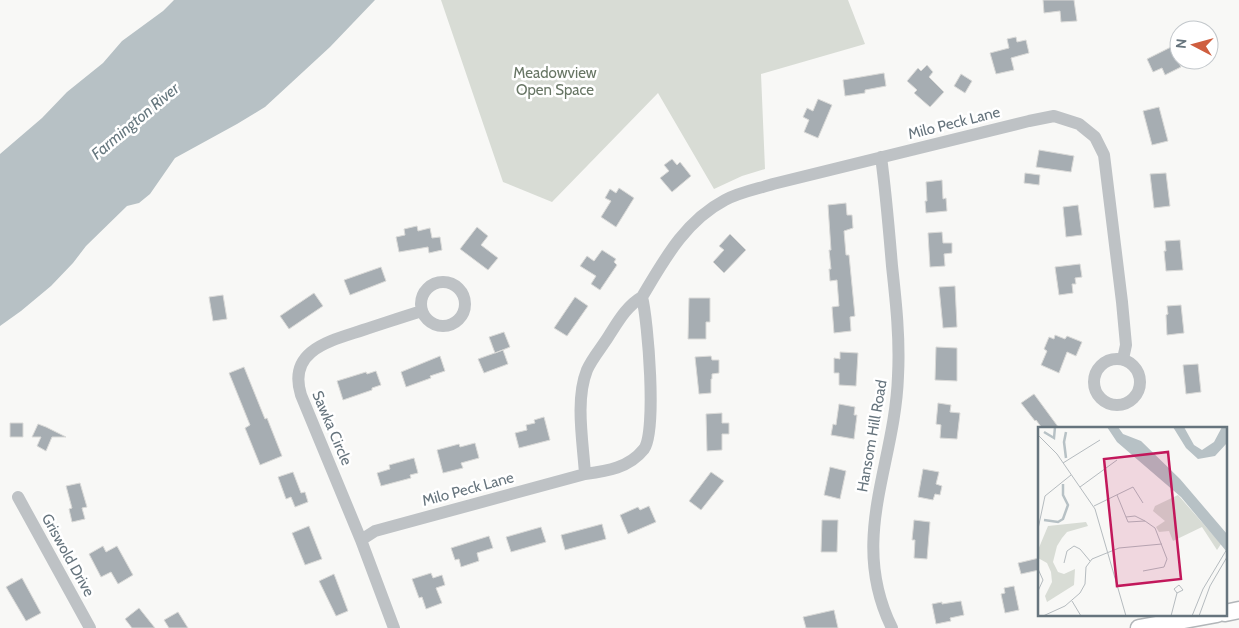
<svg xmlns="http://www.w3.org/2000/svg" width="1239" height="628" viewBox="0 0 1239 628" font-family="Cabin,sans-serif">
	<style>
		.green { fill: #d8dcd5 }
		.water { fill: #b7c1c5 }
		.building { fill: #a6adb2; stroke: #dadad8 }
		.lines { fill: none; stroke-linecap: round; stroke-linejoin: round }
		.major-casing { stroke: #b2b6b9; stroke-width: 19 }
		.minor { stroke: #bec2c5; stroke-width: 12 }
		.major { stroke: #fff; stroke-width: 16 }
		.labels { text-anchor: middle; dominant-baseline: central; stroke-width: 5; stroke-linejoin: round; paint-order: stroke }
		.park-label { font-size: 15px; fill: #687665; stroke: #fff }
		.street-label { font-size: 15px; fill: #66747d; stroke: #fff }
		.water-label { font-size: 16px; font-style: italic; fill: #67787f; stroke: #fff }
		.inset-river { fill: none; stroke: #b7c1c5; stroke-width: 2.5 }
		.inset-road { fill: none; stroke: #b5bbbf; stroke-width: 1 }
		.view { fill: #c2185b; fill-opacity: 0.15; stroke: #c2185b; stroke-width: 2.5 }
		.inset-edge { fill: none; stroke: #66747d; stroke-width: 2.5 }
	</style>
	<rect width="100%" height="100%" fill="#f8f8f6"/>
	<path class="green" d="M 441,0 L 848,0 L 865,44 L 761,74 L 765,169 L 742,176 L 714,189 L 658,93 L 552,202 L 503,182 Z"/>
	<path class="water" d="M 174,0 L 375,0 L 330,47 L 265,107 L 237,124 L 175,158 L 150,194 L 139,203 L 127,206 L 86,246 L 73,263 L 51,286 L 21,311 L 0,326 L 0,154 L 42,118 L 67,92 L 103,63 L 122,41 L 163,11 Z"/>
	<path class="building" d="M 1043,0 L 1074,0 L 1077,21 L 1061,22 L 1060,11 L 1044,13 Z
		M 1016,37 L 1017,42 L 1026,40 L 1029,53 L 1011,58 L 1014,70 L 996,74 L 990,53 L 1009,48 L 1007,39 Z
		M 1171,47 L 1173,52 L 1179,49 L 1179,63 L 1181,67 L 1165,75 L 1162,68 L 1153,72 L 1147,59 Z
		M 927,65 L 933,72 L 929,77 L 944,92 L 930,107 L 914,93 L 917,90 L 907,81 L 918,68 L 921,71 Z
		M 884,73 L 886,86 L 865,90 L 865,93 L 845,96 L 843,80 Z
		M 961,74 L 972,81 L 965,93 L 954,86 Z
		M 818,99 L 832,105 L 818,138 L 804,132 L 809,120 L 803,117 L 807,108 L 813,111 Z
		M 1159,107 L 1168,141 L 1152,145 L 1143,111 Z
		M 1039,150 L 1074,156 L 1071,172 L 1036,167 Z
		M 672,159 L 677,165 L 680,162 L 691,176 L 672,192 L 660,178 L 669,171 L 664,165 Z
		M 1025,173 L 1040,175 L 1039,185 L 1024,183 Z
		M 1166,173 L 1170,206 L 1154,208 L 1150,174 Z
		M 942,180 L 943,199 L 946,198 L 947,211 L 926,213 L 925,201 L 927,201 L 926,182 Z
		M 619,188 L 634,198 L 616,227 L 601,217 L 611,201 L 605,198 L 610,189 L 616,193 Z
		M 846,203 L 847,215 L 852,215 L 853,228 L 844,231 L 846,255 L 849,255 L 855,316 L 850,317 L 851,331 L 834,333 L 832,307 L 839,306 L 837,280 L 830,281 L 829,269 L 831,269 L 829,250 L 831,250 L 828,205 Z
		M 1078,205 L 1082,235 L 1066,237 L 1063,207 Z
		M 417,226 L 418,231 L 430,228 L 432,238 L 440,237 L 442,250 L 429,253 L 428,247 L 399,252 L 396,237 L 405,235 L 404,229 Z
		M 477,227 L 488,236 L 481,245 L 498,258 L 488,270 L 460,249 Z
		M 942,232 L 943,243 L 952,243 L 952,253 L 944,254 L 945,266 L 930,267 L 928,233 Z
		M 730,234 L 746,250 L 724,273 L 713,262 L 724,250 L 719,246 Z
		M 1180,240 L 1183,270 L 1166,271 L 1164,251 L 1166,251 L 1165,241 Z
		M 602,250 L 616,259 L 614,262 L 617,265 L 600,290 L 591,284 L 596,276 L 580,266 L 587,256 L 594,261 Z
		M 1080,264 L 1082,277 L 1075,278 L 1076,284 L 1072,284 L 1073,293 L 1059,295 L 1055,267 Z
		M 381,267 L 386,281 L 350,295 L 344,280 Z
		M 955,286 L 957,327 L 943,328 L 939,287 Z
		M 314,293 L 323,306 L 289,329 L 280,316 Z
		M 223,295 L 227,319 L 213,321 L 209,297 Z
		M 575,297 L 588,306 L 567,336 L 554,328 Z
		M 689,298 L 710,298 L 710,322 L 706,322 L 706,339 L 688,339 Z
		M 1181,305 L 1184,333 L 1167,335 L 1166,315 L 1168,314 L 1167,306 Z
		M 504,332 L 510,347 L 495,353 L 489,337 Z
		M 1055,335 L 1065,339 L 1067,336 L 1082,342 L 1076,356 L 1067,352 L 1059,373 L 1041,365 L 1047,351 L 1044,349 L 1049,337 L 1054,339 Z
		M 936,347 L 957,348 L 957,381 L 935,380 Z
		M 503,350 L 508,364 L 484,373 L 478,359 Z
		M 840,352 L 858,353 L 856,386 L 839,385 L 839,373 L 834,373 L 834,358 L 840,359 Z
		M 440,356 L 445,371 L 430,376 L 431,378 L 406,387 L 401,372 Z
		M 711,356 L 712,360 L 719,360 L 719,373 L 712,374 L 712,379 L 711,379 L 711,393 L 699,394 L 695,357 Z
		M 1198,364 L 1201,392 L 1186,394 L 1183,365 Z
		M 244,367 L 265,419 L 267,418 L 282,456 L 260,465 L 245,428 L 250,425 L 229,373 Z
		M 376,371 L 381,385 L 372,388 L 372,390 L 343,400 L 337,381 L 366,372 L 367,374 Z
		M 1034,394 L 1059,428 L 1042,428 L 1036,420 L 1035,421 L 1021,403 Z
		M 938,403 L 951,405 L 950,412 L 960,413 L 957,439 L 940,438 L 941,425 L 936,424 Z
		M 839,404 L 855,407 L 854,415 L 857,415 L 854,439 L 831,435 L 833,424 L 836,425 Z
		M 722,413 L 722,423 L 729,423 L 729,434 L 722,434 L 722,450 L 707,451 L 706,414 Z
		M 544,417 L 550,440 L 519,448 L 515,433 L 527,430 L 526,425 L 535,423 L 534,420 Z
		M 10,423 L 23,423 L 23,437 L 10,437 Z
		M 38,424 L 46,427 L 66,437 L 52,437 L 46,451 L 37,446 L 41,437 L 32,437 Z
		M 475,443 L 479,458 L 461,463 L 463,468 L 443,473 L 437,450 L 459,444 L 460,447 Z
		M 414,458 L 418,473 L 410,475 L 411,478 L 381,486 L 377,473 L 390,469 L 389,465 Z
		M 830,467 L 846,471 L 840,499 L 824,495 Z
		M 923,469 L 939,472 L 936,484 L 942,486 L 940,495 L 935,494 L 933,500 L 918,497 Z
		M 293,472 L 301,493 L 305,492 L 308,502 L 295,507 L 291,497 L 286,499 L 278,477 Z
		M 711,472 L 724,481 L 701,510 L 689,501 Z
		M 80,483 L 87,507 L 82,508 L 85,519 L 72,522 L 69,509 L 72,508 L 66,486 Z
		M 649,506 L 656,522 L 628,534 L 620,515 L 638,507 L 640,510 Z
		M 822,520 L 838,520 L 837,552 L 821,552 Z
		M 914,520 L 930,522 L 927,559 L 914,558 L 915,540 L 912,540 Z
		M 602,524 L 606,539 L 565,550 L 561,535 Z
		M 309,526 L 322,559 L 305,565 L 292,533 Z
		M 541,527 L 546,542 L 511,552 L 506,537 Z
		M 489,536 L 493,548 L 477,553 L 479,561 L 461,567 L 459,559 L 455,560 L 451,548 Z
		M 103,546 L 106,552 L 117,546 L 133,575 L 118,584 L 111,572 L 101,577 L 89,554 Z
		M 1039,558 L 1039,570 L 1021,574 L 1018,563 Z
		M 431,573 L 433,578 L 442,575 L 445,585 L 436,588 L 442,603 L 426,609 L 422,597 L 419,598 L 412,579 Z
		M 334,574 L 348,611 L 336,616 L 319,581 Z
		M 22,578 L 41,613 L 26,621 L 6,587 Z
		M 1014,586 L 1019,610 L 1005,613 L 1001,594 L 1005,593 L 1004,588 Z
		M 961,601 L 964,615 L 950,618 L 951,621 L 936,624 L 932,604 L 942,602 L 942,604 Z
		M 139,608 L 155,628 L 132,628 L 125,619 Z
		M 834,610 L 838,628 L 806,628 L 803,617 Z
		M 178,612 L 188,628 L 169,628 L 164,620 Z"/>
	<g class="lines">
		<defs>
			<path id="major" d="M 1225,613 L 1239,610
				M 1139,628 L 1217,614"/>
		</defs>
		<use href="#major" class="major-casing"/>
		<path class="minor" d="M 881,157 C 886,193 889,230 892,266 C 896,302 900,339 898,376 C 895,466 848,539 892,628
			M421 304a22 22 0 1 1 44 0a22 22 0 1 1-44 0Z
			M1094 382a23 23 0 1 1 46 0a23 23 0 1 1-46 0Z
			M 585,474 C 583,442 575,400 587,370 C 592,358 603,346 610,334 C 619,320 627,306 642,297
			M 18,497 L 90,628
			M 361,540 L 375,531 L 585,474 C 607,471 629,468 644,449 C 657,431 648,321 642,297 C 664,260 685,221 725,200 C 740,192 757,189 773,184 L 1029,121 L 1054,116 L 1079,124 L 1095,137 L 1104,155 L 1122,302 L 1126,345 L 1123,359
			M 394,628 L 361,540 L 301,395 C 287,350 330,341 363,330 C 382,324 402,317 422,311"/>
		<use href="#major" class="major"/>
	</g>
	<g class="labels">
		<g class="park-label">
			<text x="555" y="73">Meadowview<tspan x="555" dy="17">Open Space</tspan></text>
		</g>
		<g class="street-label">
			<text transform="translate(954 123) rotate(-14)">Milo Peck Lane</text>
			<text transform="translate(332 428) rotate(67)">Sawka Circle</text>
			<text transform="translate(872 436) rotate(-80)">Hansom Hill Road</text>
			<text transform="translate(468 489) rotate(-15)">Milo Peck Lane</text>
			<text transform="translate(68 555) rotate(61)">Griswold Drive</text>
		</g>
		<g class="water-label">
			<text transform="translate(135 121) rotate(-40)">Farmington River</text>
		</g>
	</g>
	<g transform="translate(1038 427)">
		<rect width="189" height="189" fill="#f8f8f6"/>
		<path d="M 140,68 L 183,117 L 179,123 L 164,100 L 135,114 L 131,104 L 121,105 L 118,100 L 127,94 L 115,84 L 117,79 Z" fill="#d8dcd5"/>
		<path d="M 48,95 L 50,99 L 29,105 L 24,111 L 19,119 L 15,135 L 20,145 L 26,147 L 37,142 L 36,158 L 9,175 L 7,169 L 14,155 L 13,145 L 9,136 L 0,131 L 0,123 L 10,99 Z" fill="#d8dcd5"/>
		<path d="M 69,0 L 80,0 L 85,7 L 103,14 L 142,52 L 189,107 L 189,125 L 143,70 L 79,15 ZM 135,0 L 146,0 L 156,18 L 164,23 L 176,15 L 184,0 L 189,0 L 189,16 L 177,29 L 160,32 L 148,21 Z" fill="#b7c1c5"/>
		<path class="inset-river" d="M 6,5 L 16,11 L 17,0M 28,5 L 26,15 L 28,31M 6,93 L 20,95 L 25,92 L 30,78 L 25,68 L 25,57"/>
		<path class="inset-road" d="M 0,8 L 19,27 L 57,82 L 88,189M 25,36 L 62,13M 42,60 L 79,33M 79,68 L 90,95 L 107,94 L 117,101 L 129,132 L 126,140 L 105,144M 56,79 L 95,60 L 105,76M 88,90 L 97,89 L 107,94M 0,102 L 7,69 L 33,48M 26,136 L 29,124 L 36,119 L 42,122 L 52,134M 0,142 L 5,153 L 0,164M 34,174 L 43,189M 5,189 L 27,179 L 42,166 L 47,157 L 48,140 L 54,132 L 81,121 L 124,117M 133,189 L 139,166 L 145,163 L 141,158 L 136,162 L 139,166M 154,189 L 165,162 L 189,122M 161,189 L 172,159 L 189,130"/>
		<path class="view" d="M 130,25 L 143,152 L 79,159 L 66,32 Z"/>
		<rect width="189" height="189" class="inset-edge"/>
	</g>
	<g transform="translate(1194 45) rotate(276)"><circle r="24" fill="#ffffff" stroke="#c2c7cb"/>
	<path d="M0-4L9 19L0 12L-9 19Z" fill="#cf5e3f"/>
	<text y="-8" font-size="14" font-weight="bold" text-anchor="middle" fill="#66747d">N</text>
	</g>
</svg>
